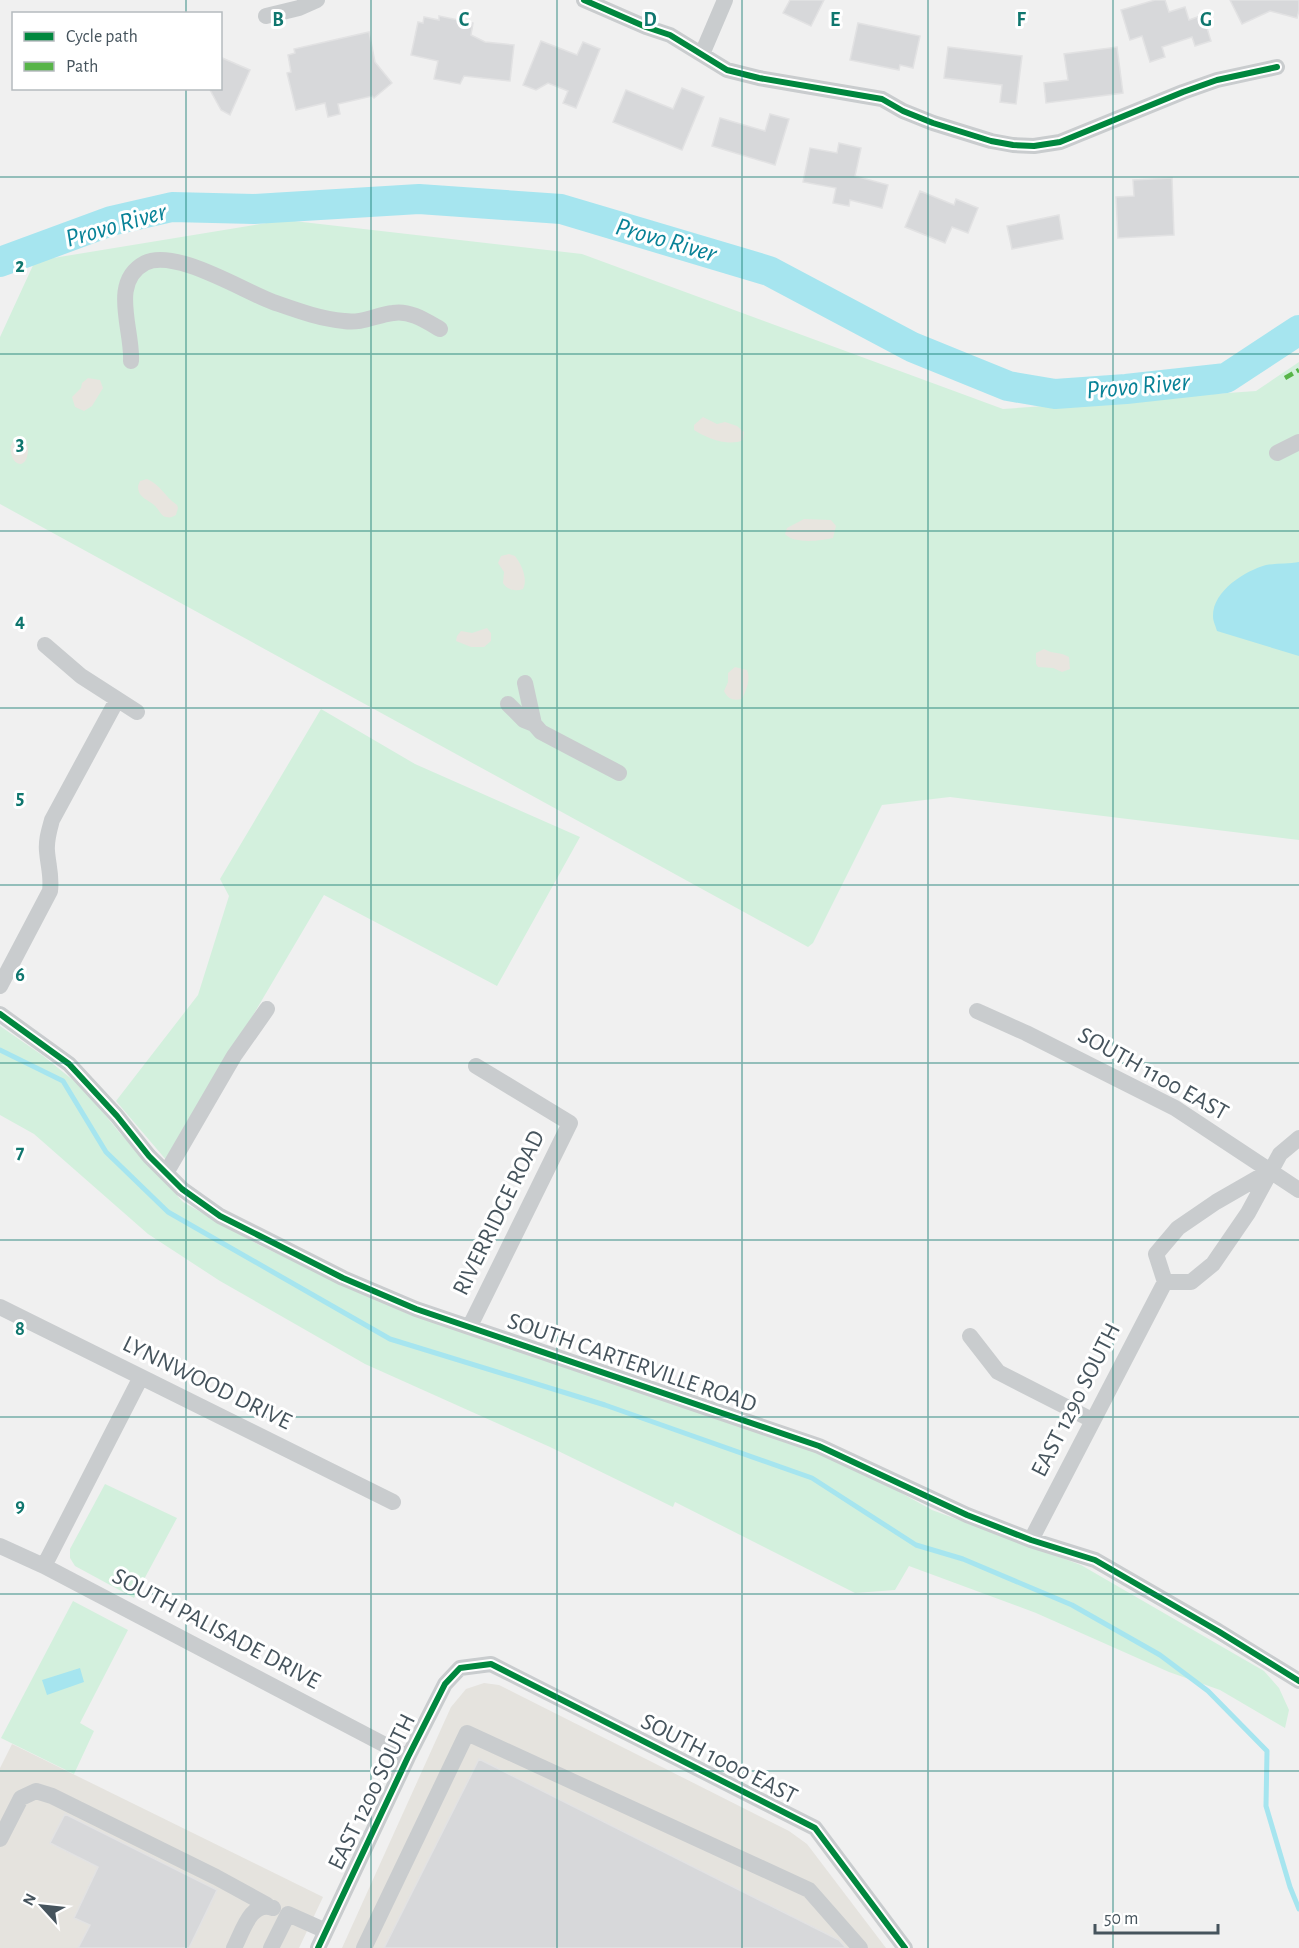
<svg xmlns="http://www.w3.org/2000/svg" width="1299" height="1948" viewBox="0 0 1299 1948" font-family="'Alegreya Sans',sans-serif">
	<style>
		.commercial { fill: #e5e3de }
		.green { fill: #d3f0dd }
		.sand { fill: #e8e5df }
		.water { fill: #a6e5ef }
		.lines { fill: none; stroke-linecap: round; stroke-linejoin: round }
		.stream { stroke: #a6e5ef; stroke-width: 5 }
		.river { stroke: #a6e5ef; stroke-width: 30 }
		.building { fill: #d7d8da; stroke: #e2e2e3; stroke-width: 1.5 }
		.minor { stroke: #c9ccce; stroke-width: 16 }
		.quiet { stroke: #57b448; stroke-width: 4.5; stroke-dasharray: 9 4.5; stroke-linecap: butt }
		.cycleway-casing { stroke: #fff; stroke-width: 10 }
		.cycleway { stroke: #00873e; stroke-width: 6 }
		.grid { fill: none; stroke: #0f766e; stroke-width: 1.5; stroke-opacity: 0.55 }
		.labels { text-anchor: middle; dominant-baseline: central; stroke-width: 6; stroke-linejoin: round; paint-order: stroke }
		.street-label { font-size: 24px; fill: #46545d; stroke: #fff }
		.water-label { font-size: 26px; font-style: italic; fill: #088297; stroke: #fff }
		.grid-label { font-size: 20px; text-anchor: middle; font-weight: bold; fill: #0f766e; stroke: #fff; stroke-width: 6; stroke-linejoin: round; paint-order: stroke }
	</style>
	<rect width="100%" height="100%" fill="#f0f0f0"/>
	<path class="commercial" d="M 484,1683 L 499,1685 L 789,1831 L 807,1844 L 886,1948 L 342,1948 L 451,1707 L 466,1689 Z
		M 12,1744 L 323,1897 L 299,1948 L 0,1948 L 0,1768 Z"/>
	<path class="green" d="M 285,220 L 582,254 L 1003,409 L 1256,391 L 1299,362 L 1299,840 L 950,797 L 882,805 L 813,943 L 808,947 L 0,504 L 0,337 L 35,261 Z
		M 321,709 L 415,764 L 580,837 L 497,986 L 324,895 L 167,1161 L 116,1101 L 198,995 L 229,896 L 220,879 Z
		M 0,1026 L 42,1055 L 84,1089 L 119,1132 L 183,1202 L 261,1246 L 406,1313 L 825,1455 L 887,1485 L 932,1510 L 1081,1565 L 1264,1671 L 1279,1688 L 1289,1710 L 1285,1728 L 1220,1690 L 1169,1672 L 1036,1613 L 909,1566 L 895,1590 L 855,1593 L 675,1502 L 673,1507 L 550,1447 L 365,1364 L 220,1281 L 148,1234 L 34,1134 L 0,1115 Z
		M 105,1484 L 177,1518 L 134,1598 L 75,1566 L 70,1558 L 70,1549 Z
		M 73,1601 L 128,1630 L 80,1723 L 94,1731 L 74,1774 L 1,1738 Z"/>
	<path class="sand" d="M 88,378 L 100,380 L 103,388 L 92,406 L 84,411 L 75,407 L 72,397 L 81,388 L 82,383 Z
		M 703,417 L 717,424 L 725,422 L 737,426 L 744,432 L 743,440 C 729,447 706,438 694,430 L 694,425 Z
		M 18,436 L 24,438 C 28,444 29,450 27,457 C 20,477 0,449 18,436 Z
		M 147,479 C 161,485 165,497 177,505 L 178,508 L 176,515 C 172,517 171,518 166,517 C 161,516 159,510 156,507 C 149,499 138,499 138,486 L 140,481 Z
		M 804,519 L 831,520 L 836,526 L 833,538 C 820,541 794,544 785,534 L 787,528 Z
		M 509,554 L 515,556 C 522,565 528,579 523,589 C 516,592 507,590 503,583 L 504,572 L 498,563 L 501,556 Z
		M 487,628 L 491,633 L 491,641 L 484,647 L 471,647 L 456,641 L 457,636 L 461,631 L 472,633 Z
		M 1044,649 C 1052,654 1061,652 1069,657 L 1070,669 L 1062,672 L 1053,668 L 1038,667 L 1036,664 L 1036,653 Z
		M 735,667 L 747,670 C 751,679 746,691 742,699 C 733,701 728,699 724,691 L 728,682 L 728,673 Z"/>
	<path class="water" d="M 1299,562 L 1299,656 L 1217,631 C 1216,627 1213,621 1213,617 C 1212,591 1245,571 1266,565 C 1277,563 1288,564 1299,562 Z
		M 80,1668 L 84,1682 L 47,1695 L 42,1680 Z"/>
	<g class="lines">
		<path class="stream" d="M 0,1050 L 63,1081 L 106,1152 L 168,1212 L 390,1339 L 605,1405 L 812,1478 L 916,1545 L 963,1559 L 1072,1605 L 1160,1655 L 1208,1691 L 1267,1751 L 1266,1806 L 1290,1887 L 1299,1909"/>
		<path class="river" d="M 0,262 L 111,221 L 172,207 L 254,209 L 419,199 L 561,209 L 769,271 L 912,347 L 1008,386 L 1055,394 L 1126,389 L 1226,378 L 1299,330"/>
	</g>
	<path class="building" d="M 790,0 L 824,0 L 811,26 L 783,13 Z
		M 1155,0 L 1165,0 L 1169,12 L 1185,7 L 1189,20 L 1203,15 L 1211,41 L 1195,46 L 1192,37 L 1162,47 L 1165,57 L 1150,62 L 1142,36 L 1130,40 L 1121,10 Z
		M 1230,0 L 1299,0 L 1299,10 L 1297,18 L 1270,11 L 1242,24 Z
		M 439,16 L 473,23 L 471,35 L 485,42 L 514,45 L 510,81 L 464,76 L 460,84 L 434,79 L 438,61 L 411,55 L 418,22 L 423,23 L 424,17 L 439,20 Z
		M 858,23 L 920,36 L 913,68 L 900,65 L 899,70 L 850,60 Z
		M 369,32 L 375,62 L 392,83 L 374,98 L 372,96 L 338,104 L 340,114 L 328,117 L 325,103 L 296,110 L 287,73 L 291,72 L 288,55 L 295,53 L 294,49 Z
		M 541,41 L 577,55 L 583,42 L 600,49 L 576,108 L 563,103 L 568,91 L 548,83 L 536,90 L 523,85 Z
		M 948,47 L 1022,56 L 1016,104 L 1000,102 L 1002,85 L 944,78 Z
		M 1117,47 L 1123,93 L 1046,103 L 1044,83 L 1068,80 L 1064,54 Z
		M 220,57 L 250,70 L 230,115 L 221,110 L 209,88 L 220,88 Z
		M 682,88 L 704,97 L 682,150 L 613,122 L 626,90 L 673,109 Z
		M 770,114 L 789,119 L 775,165 L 712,146 L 720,118 L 765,131 Z
		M 839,143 L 861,148 L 855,176 L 888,185 L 882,208 L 850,200 L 849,206 L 833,203 L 836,188 L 803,182 L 810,148 L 837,153 Z
		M 1172,178 L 1174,235 L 1118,238 L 1116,197 L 1134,196 L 1133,180 Z
		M 920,191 L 954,205 L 956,199 L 978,208 L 968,233 L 952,227 L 945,243 L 905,227 Z
		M 1059,215 L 1063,239 L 1012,249 L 1007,226 Z
		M 479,1759 L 839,1940 L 846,1948 L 384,1948 Z
		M 65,1814 L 217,1890 L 189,1948 L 78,1948 L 90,1925 L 74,1918 L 98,1867 L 50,1843 Z"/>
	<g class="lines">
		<path class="minor" d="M 584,0 L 646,27 L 670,35 L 727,70 L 759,78 L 882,99 L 903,111 L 933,123 L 991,141 L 1013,145 L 1034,146 L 1060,142 L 1183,92 L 1217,80 L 1277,67
			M 266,16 L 299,8 L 317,0
			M 702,54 L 725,0
			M 131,361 C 133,330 109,282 145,263 C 175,248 243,291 273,302 C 296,310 320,319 344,321 C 362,324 376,315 393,313 C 410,310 426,321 440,329
			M 1277,453 L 1299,442
			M 45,645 L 81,676 L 137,712
			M 525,683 L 534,724 L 541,732 L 619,773
			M 508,704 L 524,720 L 534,724
			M 0,986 L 50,891 C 52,876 48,865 47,851 C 46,840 49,831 52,820 L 117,700
			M 977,1011 L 1026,1033 L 1175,1108 L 1299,1190
			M 0,1014 L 69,1064 L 117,1116 L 149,1156 L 182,1189 L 220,1216 L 258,1235 L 343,1278 L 416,1309 L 819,1446 L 967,1515 L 1031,1540 L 1095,1560 L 1218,1631 L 1299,1681
			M 166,1173 L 234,1056 L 267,1009
			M 1165,1282 L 1191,1282 L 1213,1264 L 1248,1213 L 1280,1154 L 1299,1138
			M 0,1307 L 393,1502
			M 470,1326 L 570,1123 L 476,1066
			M 970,1336 L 998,1372 L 1092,1420
			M 1031,1540 L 1165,1282 L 1156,1254 L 1178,1228 L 1216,1202 L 1270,1171
			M 0,1546 L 44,1566 L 408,1757
			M 44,1566 L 141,1377
			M 0,1839 L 21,1798 L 36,1791 L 52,1796 L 216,1877 L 267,1905
			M 234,1948 C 242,1933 251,1899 273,1908
			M 271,1948 L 288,1914 L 326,1931
			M 318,1948 L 408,1757 L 445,1684 L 460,1668 L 491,1664 L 815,1828 L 905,1948
			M 364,1948 L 467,1733 L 809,1890 L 860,1948"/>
		<path class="quiet" d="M 1285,378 L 1299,370"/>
		<defs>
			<path id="cycleway" d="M 584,0 L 646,27 L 670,35 L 727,70 L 759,78 L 882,99 L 903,111 L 933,123 L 991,141 L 1013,145 L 1034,146 L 1060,142 L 1183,92 L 1217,80 L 1277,67
				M 0,1014 L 69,1064 L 117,1116 L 149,1156 L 182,1189 L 220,1216 L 258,1235 L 343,1278 L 416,1309 L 819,1446 L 967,1515 L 1031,1540 L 1095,1560 L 1218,1631 L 1299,1681
				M 318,1948 L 408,1757 L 445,1684 L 460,1668 L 491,1664 L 815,1828 L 905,1948"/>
		</defs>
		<use href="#cycleway" class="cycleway-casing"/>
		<use href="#cycleway" class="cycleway"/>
	</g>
	<path class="grid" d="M 186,0 L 186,14M 371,0 L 371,1948M 557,0 L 557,1948M 742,0 L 742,1948M 928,0 L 928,1948M 1113,0 L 1113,1948M 186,88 L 186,1948M 0,177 L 1299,177M 0,354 L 1299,354M 0,531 L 1299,531M 0,708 L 1299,708M 0,885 L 1299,885M 0,1063 L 1299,1063M 0,1240 L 1299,1240M 0,1417 L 1299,1417M 0,1594 L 1299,1594M 0,1771 L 1299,1771"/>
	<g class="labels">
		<g class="street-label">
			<text transform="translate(1153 1074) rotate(29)">SOUTH 1100 EAST</text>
			<text transform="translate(499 1213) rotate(-64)">RIVERRIDGE ROAD</text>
			<text transform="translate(632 1363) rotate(19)">SOUTH CARTERVILLE ROAD</text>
			<text transform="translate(207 1383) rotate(26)">LYNNWOOD DRIVE</text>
			<text transform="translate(1076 1400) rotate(-63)">EAST 1290 SOUTH</text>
			<text transform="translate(216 1629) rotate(28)">SOUTH PALISADE DRIVE</text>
			<text transform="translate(719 1759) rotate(27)">SOUTH 1000 EAST</text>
			<text transform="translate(372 1792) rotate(-64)">EAST 1200 SOUTH</text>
		</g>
		<g class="water-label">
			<text transform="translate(116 225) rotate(-16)">Provo River</text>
			<text transform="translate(666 240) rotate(16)">Provo River</text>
			<text transform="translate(1138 386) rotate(-5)">Provo River</text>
		</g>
	</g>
	<g class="grid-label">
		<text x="278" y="26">B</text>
		<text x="464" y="26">C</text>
		<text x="650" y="26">D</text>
		<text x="835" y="26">E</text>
		<text x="1021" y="26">F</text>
		<text x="1206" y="26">G</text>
		<text x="20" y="272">2</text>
		<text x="20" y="450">3</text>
		<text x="20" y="627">4</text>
		<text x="20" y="804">5</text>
		<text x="20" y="981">6</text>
		<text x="20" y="1158">7</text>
		<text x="20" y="1335">8</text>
		<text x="20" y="1512">9</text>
	</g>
	<rect x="12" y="12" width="210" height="78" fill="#ffffff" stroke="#b5bbbe" stroke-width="1.5"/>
	<rect x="24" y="32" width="30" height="9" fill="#00873e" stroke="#b5bbbe" stroke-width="1.5"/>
	<text x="66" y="42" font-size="18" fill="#46545d">Cycle path</text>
	<rect x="24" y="62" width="30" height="9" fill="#57b448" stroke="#b5bbbe" stroke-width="1.5"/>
	<text x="66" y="72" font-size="18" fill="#46545d">Path</text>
	<g transform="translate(42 1906) rotate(297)" stroke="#ffffff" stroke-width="4.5" paint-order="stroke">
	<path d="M0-4.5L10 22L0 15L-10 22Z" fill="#46545d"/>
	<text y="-9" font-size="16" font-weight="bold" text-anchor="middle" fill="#46545d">N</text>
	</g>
	<path d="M1095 1924v9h123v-9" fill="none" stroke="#46545d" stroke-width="3"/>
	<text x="1104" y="1924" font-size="18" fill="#46545d" stroke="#ffffff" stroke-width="4.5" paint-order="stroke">50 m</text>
</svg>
